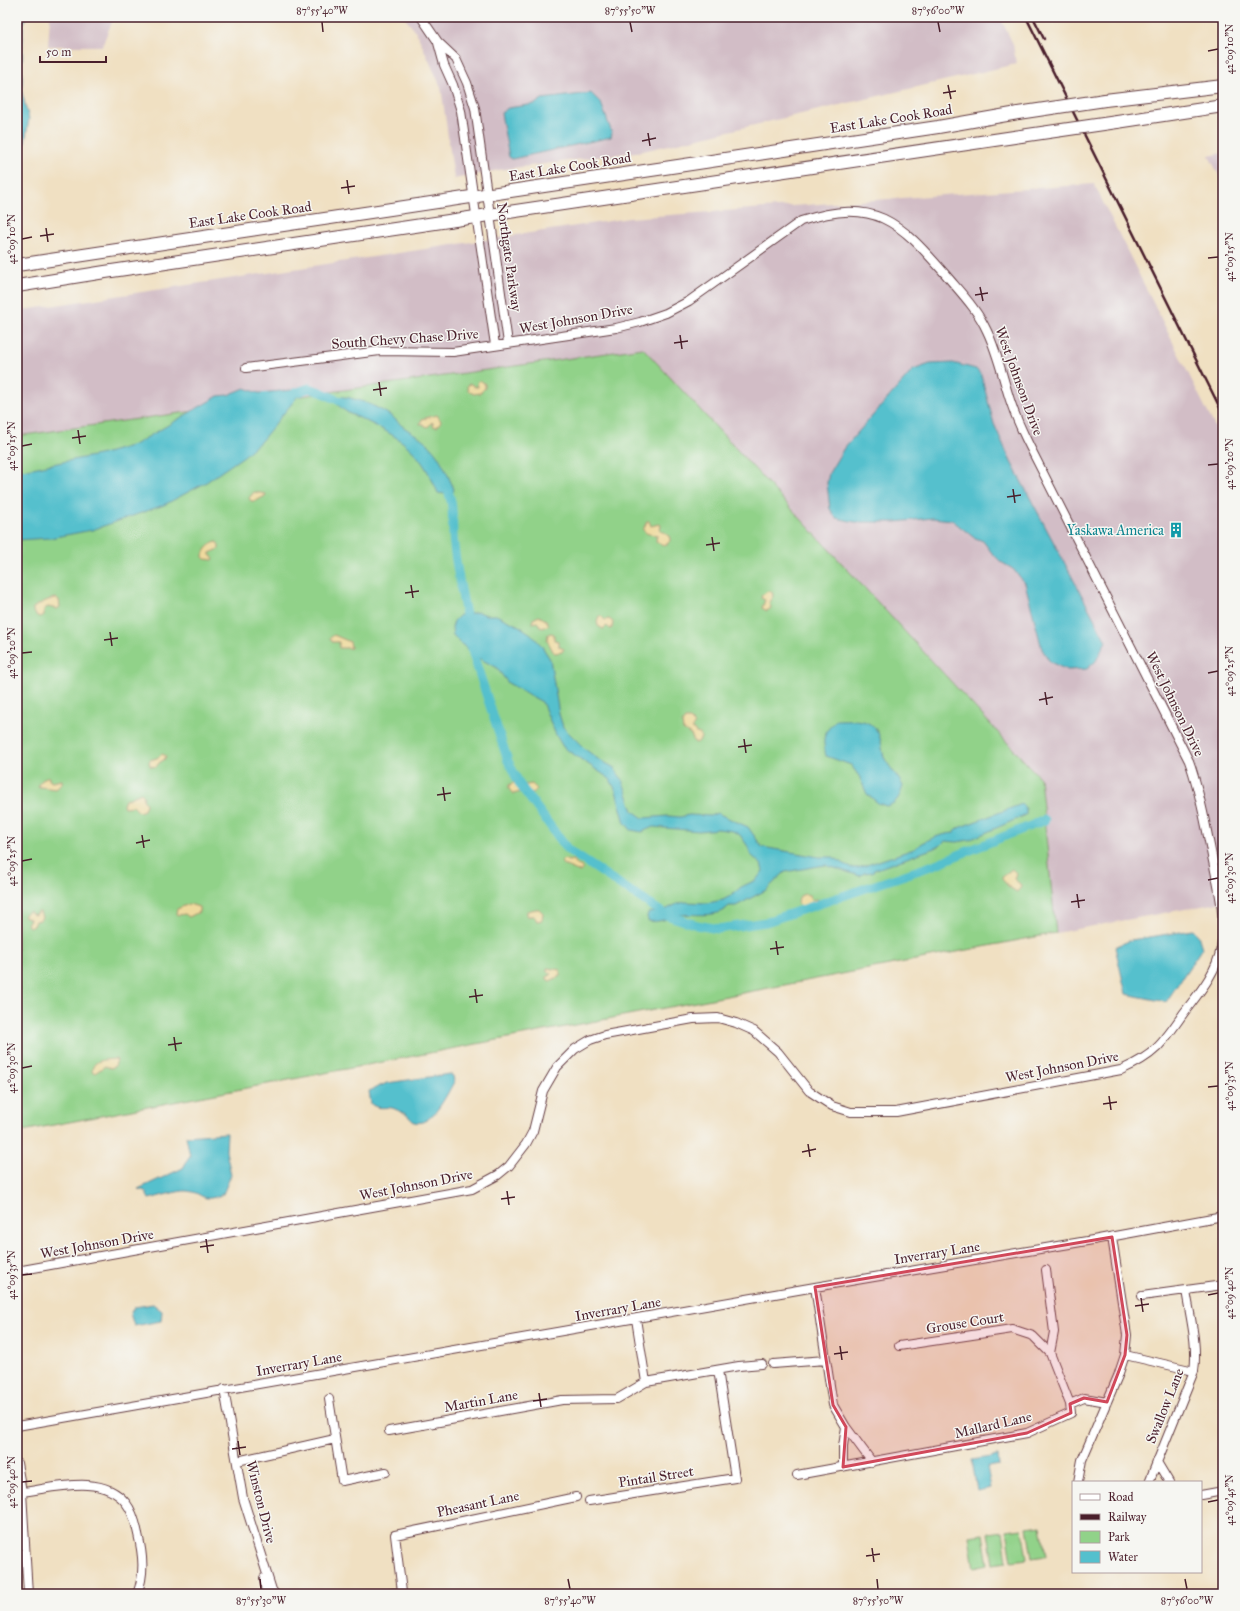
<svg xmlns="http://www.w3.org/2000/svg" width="1240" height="1611" viewBox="0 0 1240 1611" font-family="'IM FELL Great Primer',serif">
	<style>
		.industrial { fill: #d2bdc6 }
		.green { fill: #91d289; stroke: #6e785a }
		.sand { fill: #eeda9e; stroke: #9c7c64 }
		.water { fill: #54c0cd; stroke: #4f707c }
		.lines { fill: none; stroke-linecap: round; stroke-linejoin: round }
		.canal { stroke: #54c0cd; stroke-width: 9 }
		.street-casing { stroke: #633c42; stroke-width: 10 }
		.primary-casing { stroke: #633c42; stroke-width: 14 }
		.street { stroke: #fff; stroke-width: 8 }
		.primary { stroke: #fff; stroke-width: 12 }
		.rail { stroke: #4a1f2b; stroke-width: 2.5 }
		.primary-bridge-casing { stroke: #633c42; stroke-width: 14; stroke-linecap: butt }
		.primary-bridge { stroke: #fff; stroke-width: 12 }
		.marked { fill: #d1495b; fill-opacity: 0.2; stroke: #d1495b; stroke-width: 3; stroke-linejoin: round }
		.ticks { fill: none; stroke: #4a1f2b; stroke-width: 1.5 }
		.labels { text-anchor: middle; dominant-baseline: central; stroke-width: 3; stroke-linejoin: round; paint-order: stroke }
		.street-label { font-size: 14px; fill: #4a1f2b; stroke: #f6f6f2 }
		.culture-label { font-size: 14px; fill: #0d838f; stroke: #f6f6f2; text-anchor: end }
		.neatline { fill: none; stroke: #4a1f2b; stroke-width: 1.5 }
		.ticks-label { font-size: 10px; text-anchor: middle; fill: #4a1f2b }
	</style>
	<rect width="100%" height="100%" fill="#f6f6f2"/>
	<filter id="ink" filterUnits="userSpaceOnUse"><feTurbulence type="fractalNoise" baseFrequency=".025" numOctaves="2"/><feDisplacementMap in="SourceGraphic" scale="8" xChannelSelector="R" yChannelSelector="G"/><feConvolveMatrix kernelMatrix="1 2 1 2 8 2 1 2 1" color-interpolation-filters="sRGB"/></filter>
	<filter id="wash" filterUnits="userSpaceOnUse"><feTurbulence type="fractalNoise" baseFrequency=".012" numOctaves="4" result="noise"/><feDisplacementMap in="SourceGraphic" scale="16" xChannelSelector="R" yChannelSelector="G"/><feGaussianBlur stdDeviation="0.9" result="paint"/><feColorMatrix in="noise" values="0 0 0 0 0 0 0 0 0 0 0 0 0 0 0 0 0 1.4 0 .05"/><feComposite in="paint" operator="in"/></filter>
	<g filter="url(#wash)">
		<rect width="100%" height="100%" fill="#f0e0c2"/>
		<path class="industrial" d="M 50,17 L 114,17 L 102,46 L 48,46 Z
			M 404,17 L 1000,17 L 1013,44 L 1016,64 L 643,151 L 499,170 L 454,179 L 441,87 L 416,32 Z
			M 1223,153 L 1223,183 L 1209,156 Z
			M 1094,184 L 1223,443 L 1223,902 L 1056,933 L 1039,778 L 643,348 L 17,436 L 17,311 L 629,218 Z"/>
		<path class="green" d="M 643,348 L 1040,778 L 1056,933 L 17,1132 L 17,436 Z
			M 1041,1525 L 1046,1556 L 1032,1558 L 1027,1527 Z
			M 1022,1528 L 1027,1559 L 1012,1561 L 1007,1530 Z
			M 1003,1531 L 1007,1562 L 993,1564 L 988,1533 Z
			M 983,1534 L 988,1565 L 974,1568 L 969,1536 Z"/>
		<path class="sand" d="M 480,380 L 485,384 L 485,388 L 480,393 L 474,394 L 468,391 L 467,387 L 469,384 L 471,384 L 475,387 L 478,387 L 477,383 Z
			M 437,415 L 441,421 L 437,427 L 433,426 L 433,423 L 432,422 L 428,427 L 420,424 L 422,419 Z
			M 254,492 L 266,494 L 265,496 L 256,501 L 251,501 L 249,498 Z
			M 647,521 L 649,521 L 651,526 L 659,524 L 661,525 L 660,530 C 665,534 670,532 670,541 L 667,544 L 663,545 L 656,541 L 657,535 C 651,534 647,535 643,530 Z
			M 217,542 L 219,545 L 219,549 L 210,553 L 210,555 L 213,557 L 214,559 L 213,560 L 205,559 L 203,557 C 203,550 210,543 217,542 Z
			M 768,591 L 772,592 L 773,596 L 769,602 L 771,608 L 767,611 L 762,608 L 765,600 L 761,598 L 762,595 Z
			M 56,598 L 59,600 L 60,607 L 57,609 L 48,607 L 44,609 L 44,615 L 41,617 L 37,616 L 33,611 L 33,608 C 39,604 48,599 56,598 Z
			M 539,616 L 546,620 L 549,625 L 542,628 L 539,626 L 539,624 L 537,622 L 532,623 L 533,619 Z
			M 599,616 L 601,616 L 605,620 L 609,619 L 613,622 L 612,628 L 610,629 L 607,626 L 603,629 L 598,626 L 597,621 Z
			M 551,633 L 554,634 L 554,640 L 559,641 L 559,647 L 564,649 L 562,652 L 554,653 L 547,640 L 548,634 Z
			M 334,635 L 350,642 L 351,648 L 339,648 L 339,642 L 332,642 L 330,638 Z
			M 685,719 L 690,719 L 695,724 L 692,728 L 696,733 L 700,734 L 701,738 L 698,742 L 695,743 L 691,735 L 683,730 L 682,723 Z
			M 162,754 L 166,756 L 164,760 L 160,762 L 156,767 L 150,766 L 149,762 L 150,760 L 157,758 Z
			M 46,777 L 49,777 L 49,780 L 52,782 L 62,780 L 62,784 L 56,789 L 40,787 L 38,786 L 39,783 Z
			M 513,783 L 526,785 L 532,784 L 537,789 L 532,794 L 521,792 L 513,794 L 509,789 L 509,785 Z
			M 141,793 L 144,796 L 143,799 L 146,804 L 144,810 L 139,812 L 133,806 L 124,807 L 123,805 L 125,800 Z
			M 564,859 L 568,861 L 574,860 L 577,865 L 582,867 L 582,870 L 580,872 L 563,865 L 561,861 Z
			M 1012,869 L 1016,873 L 1014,879 L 1020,884 L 1021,887 L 1017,892 L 1009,887 L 1002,879 L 1003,876 Z
			M 805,894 L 809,895 L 811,900 L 817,899 L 820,901 L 819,907 L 815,908 L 811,903 L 805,908 L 802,909 C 798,905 797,901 800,896 Z
			M 189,904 L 199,907 L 199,912 L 189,917 L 185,914 L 179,915 L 176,914 L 177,909 Z
			M 536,909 L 539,909 L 543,913 L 542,920 L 537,921 L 534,916 L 527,916 L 527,911 Z
			M 29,911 L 34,915 L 38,912 L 40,912 L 42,917 L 40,920 L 36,921 L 34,926 L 29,927 L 27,924 L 30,919 L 23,915 Z
			M 547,968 L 560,970 L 560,976 L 550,981 L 547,979 L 547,977 L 551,975 L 551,973 L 547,972 Z
			M 115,1059 L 117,1060 L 115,1066 L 111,1068 L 105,1066 L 95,1073 L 92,1071 C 93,1059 106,1060 115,1059 Z"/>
		<path class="water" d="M 17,17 L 26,17 L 23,26 L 22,93 L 29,119 L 22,160 L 17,165 Z
			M 591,93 L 601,103 L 612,133 L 611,137 L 512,159 L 509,157 L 501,113 L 508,108 L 535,104 L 542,99 Z
			M 953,363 L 976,369 L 981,375 L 994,424 L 1011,462 L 1106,641 L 1096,661 L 1087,669 L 1067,670 L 1050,662 L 1042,649 L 1025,583 L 1013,569 L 1001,562 L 992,553 L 983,541 L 973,537 L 952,520 L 932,518 L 896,522 L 855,522 L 836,518 L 830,509 L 827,483 L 829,473 L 844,448 L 913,370 L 930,364 Z
			M 245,388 L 259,393 L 292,390 L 298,396 L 261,441 L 244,456 L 205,483 L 164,505 L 92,530 L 50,538 L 17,540 L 17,471 L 103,454 L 134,445 L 218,396 L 228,395 Z
			M 335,396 C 355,397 375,405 391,416 C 397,420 400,425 405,428 C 414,434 423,438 430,446 C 441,457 447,474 454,489 L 453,492 L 445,494 L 438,493 C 421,452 405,440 366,421 C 350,413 345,414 333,399 Z
			M 479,612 L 486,615 L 496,615 L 519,626 L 531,634 L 541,645 L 550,659 L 559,714 L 563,727 L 585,749 L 598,759 L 613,767 L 622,779 L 633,811 L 643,818 L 668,816 L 680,817 L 689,815 L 710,816 L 717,813 L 748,827 L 762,847 L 819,857 L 833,857 L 851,868 L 858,868 L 914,849 C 925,840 940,834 954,833 L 958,828 L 1022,804 L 1026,809 L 1026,815 L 969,840 L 957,842 L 945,841 L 940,846 L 874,870 L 872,872 L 864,873 L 860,876 L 825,865 L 785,872 L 766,890 L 736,906 L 729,906 C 716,919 697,913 681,915 C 670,917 660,923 648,921 L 647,916 L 648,913 L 665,910 L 677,904 L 685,902 L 707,903 L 723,900 L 732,895 L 741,887 L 756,880 L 763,871 L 761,864 L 750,854 L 749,848 L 740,835 L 733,831 L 718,829 L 699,831 L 653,827 L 642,832 L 631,830 L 625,823 L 616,791 L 610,779 L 563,747 L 556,735 L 542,702 L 508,683 L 496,667 L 480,659 L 460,643 L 453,635 L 452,628 L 454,621 L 460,615 Z
			M 836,720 C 854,720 874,717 880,738 C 882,744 882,751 884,757 C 888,766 898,776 903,786 C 900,796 897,804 886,806 L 878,803 L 867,794 L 859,776 L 851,765 L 826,756 C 822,737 823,734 836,720 Z
			M 1193,930 L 1198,935 L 1202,948 L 1166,1002 L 1126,994 L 1115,947 L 1131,940 Z
			M 450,1074 L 453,1076 L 454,1082 C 447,1094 432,1127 415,1122 C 412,1121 411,1119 408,1116 C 405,1113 399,1111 395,1109 C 386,1105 380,1111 371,1104 L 369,1091 L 387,1083 Z
			M 227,1133 L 226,1151 L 231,1175 L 223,1194 C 201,1204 205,1193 187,1191 C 180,1190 157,1197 149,1199 L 145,1191 L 138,1189 L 183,1168 L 190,1156 L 186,1136 Z
			M 153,1304 L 162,1311 L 161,1321 L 134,1326 L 130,1313 L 135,1307 Z
			M 998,1456 L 999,1465 L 987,1467 L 991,1488 L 977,1491 L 972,1460 Z"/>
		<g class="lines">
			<path class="canal" d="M 295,393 L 309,388 L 321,392 L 344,403
				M 444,483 C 456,501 451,525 454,546 C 457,572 463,599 468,625
				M 471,641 L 473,654 L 508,761 L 520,785 L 568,850 L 666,915 L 697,925 L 718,929 L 766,922 L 931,866 L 1045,820"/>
		</g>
	</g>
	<g filter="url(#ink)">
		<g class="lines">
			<defs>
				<path id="street" d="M 421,17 L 438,42 L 456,59 L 467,83 L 475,108 L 508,343
					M 438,43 L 444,65 L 453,85 L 461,111 L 495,345
					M 1046,1270 L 1054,1332 L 1050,1353
					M 17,1271 L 472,1189 L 498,1175 L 509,1166 L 526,1144 L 533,1131 L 543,1091 L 557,1067 L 575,1049 L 590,1040 L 605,1035 L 693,1019 L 718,1018 L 736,1023 L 754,1031 L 778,1052 L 809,1091 L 832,1106 L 851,1112 L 896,1112 L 1121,1070 C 1155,1055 1163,1043 1183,1014 C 1198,994 1216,974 1221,948 C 1227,914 1216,879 1210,846 C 1204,817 1199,788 1189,761 L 1030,447 C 1023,433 1016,418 1011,403 C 1003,379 998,354 987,331 C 977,309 961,293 946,275 C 899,221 875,197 801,221 L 689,301 L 666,313 L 640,322 L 616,328 L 453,352 L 380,351 L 246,368
					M 815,1287 L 833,1405 L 846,1427 L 872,1462
					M 1142,1296 L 1223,1285
					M 636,1319 L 646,1382
					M 1125,1355 L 1194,1371
					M 773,1364 L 826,1360
					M 224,1389 L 243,1498 L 272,1590 L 275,1594
					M 329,1399 L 342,1481 L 386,1472
					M 1070,1404 L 1084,1398 L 1107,1402
					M 17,1426 L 815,1287 L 1093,1240 L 1223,1216
					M 389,1431 L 562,1400 L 617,1399 L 646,1382 L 739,1366 L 762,1364
					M 237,1461 L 335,1439
					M 1157,1462 L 1169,1482
					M 17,1463 L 22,1492 L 28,1594
					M 843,1467 L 843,1446 L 846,1427
					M 797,1475 L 1027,1433 L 1071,1413 L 1070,1404 L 1050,1353 L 1033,1336 L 1012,1329 L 899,1346
					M 1078,1482 L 1082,1460 L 1118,1376 L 1125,1355 L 1127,1335 L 1112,1237
					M 1149,1482 L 1194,1371 C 1198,1344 1190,1317 1186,1290
					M 22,1492 C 54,1488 103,1473 126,1503 C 133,1512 136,1524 138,1534 C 143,1555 145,1574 137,1594
					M 1201,1495 L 1223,1491
					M 589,1501 L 735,1478 L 718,1370
					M 264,1578 L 266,1594
					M 388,1594 L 402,1592 L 395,1535 L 576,1497"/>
				<path id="primary" d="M 1105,100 L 1223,86
					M 1117,122 L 1223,106
					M 17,265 L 938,127 L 1018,113
					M 17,286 L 105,272 L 1021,136"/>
			</defs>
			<use href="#street" class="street-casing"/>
			<use href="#primary" class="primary-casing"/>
			<use href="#street" class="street"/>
			<use href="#primary" class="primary"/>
			<path class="rail" d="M 1026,17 L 1223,414
				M 1033,17 L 1044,39"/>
			<defs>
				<path id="primary-bridge" d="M 1018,113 L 1105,100
					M 1021,136 L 1117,122"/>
			</defs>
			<use href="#primary-bridge" class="primary-bridge-casing"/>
			<use href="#primary-bridge" class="primary-bridge"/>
		</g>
	</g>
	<path class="marked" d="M 1112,1237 L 1127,1335 L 1125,1355 L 1107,1402 L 1084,1398 L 1070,1404 L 1071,1413 L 1027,1433 L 843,1467 L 846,1427 L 833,1405 L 815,1287 Z"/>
	<path class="ticks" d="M 322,22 L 323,32M 630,22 L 632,32M 938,22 L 940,32M 1208,51 L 1218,49M 948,85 L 951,99M 943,93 L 956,91M 648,133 L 650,146M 642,141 L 656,138M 347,180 L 349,194M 341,188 L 355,186M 46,228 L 48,242M 40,236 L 54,234M 22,239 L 32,237M 1208,258 L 1218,257M 980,287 L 983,301M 975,295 L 988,293M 680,335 L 682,349M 674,343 L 688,341M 379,382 L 381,396M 373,390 L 387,388M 78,430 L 80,444M 72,438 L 86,436M 22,446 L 32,444M 1208,465 L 1218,464M 1013,489 L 1015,503M 1007,497 L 1021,495M 712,537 L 714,551M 706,545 L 720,543M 411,585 L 413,598M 405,593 L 419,591M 110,632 L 112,646M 104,640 L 118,638M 22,653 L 32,652M 1208,673 L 1218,671M 1045,692 L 1047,705M 1039,700 L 1053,697M 744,739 L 746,753M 738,747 L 752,745M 443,787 L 445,801M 437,795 L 451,793M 142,835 L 144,848M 136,843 L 150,840M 22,861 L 32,859M 1208,880 L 1218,878M 1077,894 L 1079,908M 1071,902 L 1085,900M 776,941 L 778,955M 770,949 L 784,947M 475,989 L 477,1003M 469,997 L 483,995M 174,1037 L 176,1051M 168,1045 L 182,1043M 22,1068 L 32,1066M 1208,1087 L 1218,1086M 1109,1096 L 1111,1110M 1103,1104 L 1117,1102M 808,1144 L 810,1157M 802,1152 L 816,1149M 507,1191 L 509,1205M 501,1199 L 515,1197M 206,1239 L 208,1253M 200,1247 L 214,1245M 22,1275 L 32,1274M 1208,1295 L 1218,1293M 1141,1298 L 1143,1312M 1135,1306 L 1149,1304M 840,1346 L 842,1360M 834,1354 L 848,1352M 539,1393 L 541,1407M 533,1401 L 547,1399M 238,1441 L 240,1455M 232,1449 L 246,1447M 22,1482 L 32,1481M 1208,1502 L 1218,1500M 872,1548 L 874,1562M 866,1556 L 880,1554M 260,1579 L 261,1589M 568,1579 L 570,1589M 877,1579 L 878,1589M 1185,1579 L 1187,1589"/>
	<defs>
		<symbol id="building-bare" viewBox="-9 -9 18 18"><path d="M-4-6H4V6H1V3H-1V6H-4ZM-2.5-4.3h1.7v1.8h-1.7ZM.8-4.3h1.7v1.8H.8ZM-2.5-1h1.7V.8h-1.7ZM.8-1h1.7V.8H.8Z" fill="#0f9aa8" stroke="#f6f6f2" stroke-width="2.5" paint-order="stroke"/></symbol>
	</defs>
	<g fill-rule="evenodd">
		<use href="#building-bare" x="1165" y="519" width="22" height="22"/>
	</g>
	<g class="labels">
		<g class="street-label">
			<text transform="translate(891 119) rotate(-9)">East Lake Cook Road</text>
			<text transform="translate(570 167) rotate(-9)">East Lake Cook Road</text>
			<text transform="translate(250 215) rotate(-8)">East Lake Cook Road</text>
			<text transform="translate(509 257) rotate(82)">Northgate Parkway</text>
			<text transform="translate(576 319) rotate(-10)">West Johnson Drive</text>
			<text transform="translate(405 339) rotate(-4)">South Chevy Chase Drive</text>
			<text transform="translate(1019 381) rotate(70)">West Johnson Drive</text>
			<text transform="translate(1175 704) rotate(64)">West Johnson Drive</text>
			<text transform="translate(1062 1067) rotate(-11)">West Johnson Drive</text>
			<text transform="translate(416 1185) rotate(-11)">West Johnson Drive</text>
			<text transform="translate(97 1244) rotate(-10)">West Johnson Drive</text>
			<text transform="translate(937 1253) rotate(-9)">Inverrary Lane</text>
			<text transform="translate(618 1309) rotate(-10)">Inverrary Lane</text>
			<text transform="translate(965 1323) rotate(-9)">Grouse Court</text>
			<text transform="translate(299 1364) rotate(-10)">Inverrary Lane</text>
			<text transform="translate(481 1401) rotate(-10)">Martin Lane</text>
			<text transform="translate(1165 1406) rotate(-68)">Swallow Lane</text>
			<text transform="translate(993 1425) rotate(-13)">Mallard Lane</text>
			<text transform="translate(656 1477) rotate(-9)">Pintail Street</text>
			<text transform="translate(261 1502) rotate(76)">Winston Drive</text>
			<text transform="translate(478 1504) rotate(-12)">Pheasant Lane</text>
		</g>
		<g class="culture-label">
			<text x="1164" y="530">Yaskawa America</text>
		</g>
	</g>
	<rect width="1240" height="1611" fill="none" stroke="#f6f6f2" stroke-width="44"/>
	<rect x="1072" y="1481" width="130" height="92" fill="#f6f6f2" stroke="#b1a0a2"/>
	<rect x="1080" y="1494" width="20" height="6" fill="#ffffff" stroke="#b1a0a2"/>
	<text x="1108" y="1501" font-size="12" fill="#4a1f2b">Road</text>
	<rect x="1080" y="1514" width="20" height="6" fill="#4a1f2b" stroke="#b1a0a2"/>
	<text x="1108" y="1521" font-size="12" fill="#4a1f2b">Railway</text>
	<rect x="1080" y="1531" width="20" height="12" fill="#91d289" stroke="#b1a0a2"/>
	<text x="1108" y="1541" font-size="12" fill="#4a1f2b">Park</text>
	<rect x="1080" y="1551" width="20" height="12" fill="#54c0cd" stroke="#b1a0a2"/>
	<text x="1108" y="1561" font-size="12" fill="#4a1f2b">Water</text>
	<path d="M40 56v6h66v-6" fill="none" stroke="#4a1f2b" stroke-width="2"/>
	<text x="46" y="56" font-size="12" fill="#4a1f2b" stroke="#f6f6f2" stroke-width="3" paint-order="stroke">50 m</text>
	<rect x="22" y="22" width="1196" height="1567" class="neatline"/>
	<g class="ticks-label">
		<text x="322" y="14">87°55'40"W</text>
		<text x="630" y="14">87°55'50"W</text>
		<text x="938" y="14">87°56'00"W</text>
		<text transform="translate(1229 49) rotate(-90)" y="4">42°09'10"N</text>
		<text transform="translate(11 239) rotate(-90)" y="4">42°09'10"N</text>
		<text transform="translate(1229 257) rotate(-90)" y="4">42°09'15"N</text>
		<text transform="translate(11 446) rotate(-90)" y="4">42°09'15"N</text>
		<text transform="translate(1229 464) rotate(-90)" y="4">42°09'20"N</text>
		<text transform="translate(11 653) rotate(-90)" y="4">42°09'20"N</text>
		<text transform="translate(1229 671) rotate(-90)" y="4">42°09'25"N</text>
		<text transform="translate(11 861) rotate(-90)" y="4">42°09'25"N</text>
		<text transform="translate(1229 878) rotate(-90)" y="4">42°09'30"N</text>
		<text transform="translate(11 1068) rotate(-90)" y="4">42°09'30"N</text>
		<text transform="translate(1229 1086) rotate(-90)" y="4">42°09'35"N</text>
		<text transform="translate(11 1275) rotate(-90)" y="4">42°09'35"N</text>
		<text transform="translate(1229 1293) rotate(-90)" y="4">42°09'40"N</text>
		<text transform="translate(11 1482) rotate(-90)" y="4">42°09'40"N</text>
		<text transform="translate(1229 1500) rotate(-90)" y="4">42°09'45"N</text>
		<text x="261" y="1604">87°55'30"W</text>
		<text x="570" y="1604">87°55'40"W</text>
		<text x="878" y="1604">87°55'50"W</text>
		<text x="1187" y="1604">87°56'00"W</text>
	</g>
</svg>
